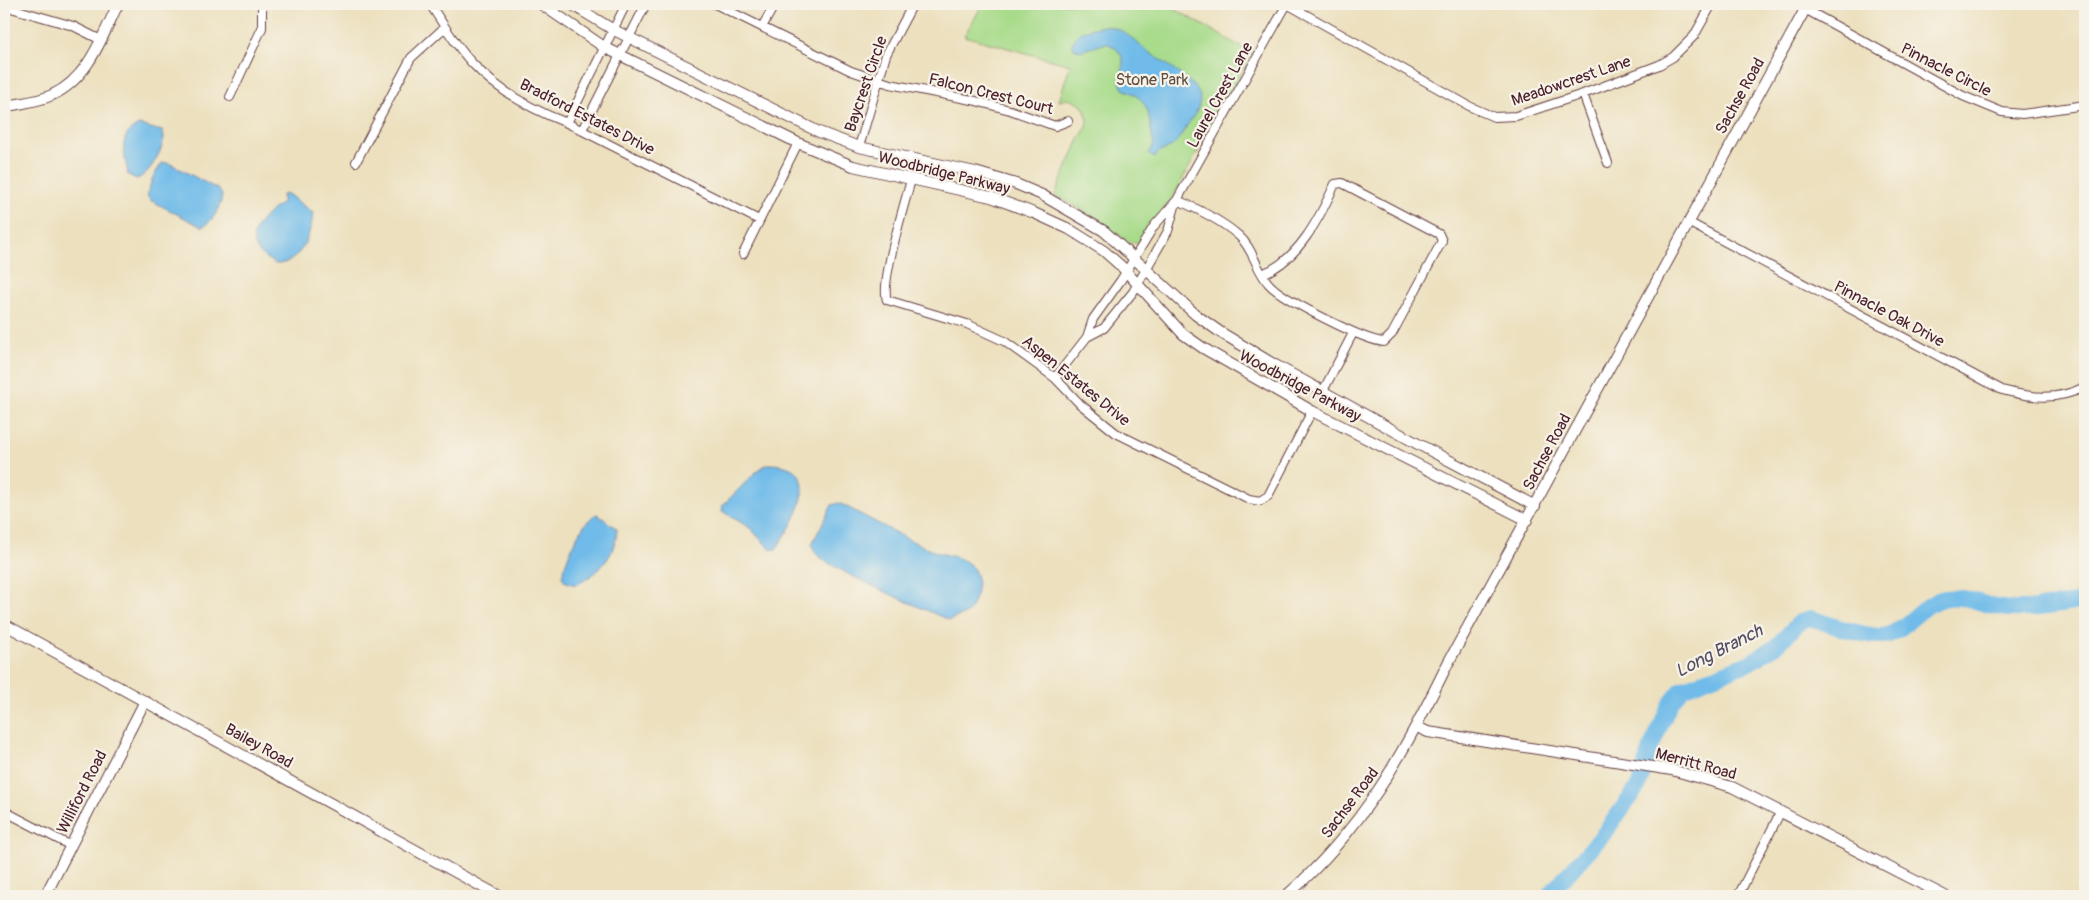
<svg xmlns="http://www.w3.org/2000/svg" width="2089" height="900" viewBox="0 0 2089 900" font-family="Pangolin,sans-serif">
	<style>
		.green { fill: #a8db8a; stroke: #797d5a }
		.water { fill: #70bbe9; stroke: #5d6d8a }
		.lines { fill: none; stroke-linecap: round; stroke-linejoin: round }
		.river { stroke: #70bbe9; stroke-width: 16 }
		.street-casing { stroke: #623c41; stroke-width: 10 }
		.secondary-casing { stroke: #623c41; stroke-width: 12 }
		.street { stroke: #fff; stroke-width: 8 }
		.secondary { stroke: #fff; stroke-width: 10 }
		.labels { text-anchor: middle; dominant-baseline: central; stroke-width: 4.5; stroke-linejoin: round; paint-order: stroke }
		.street-label { font-size: 16px; fill: #4a1f2b; stroke: #f7f3e8 }
		.park-label { font-size: 16px; fill: #624e43; stroke: #f7f3e8 }
		.water-label { font-size: 18px; font-style: italic; fill: #554e64; stroke: #f7f3e8 }
	</style>
	<rect width="100%" height="100%" fill="#f7f3e8"/>
	<filter id="ink" filterUnits="userSpaceOnUse"><feTurbulence type="fractalNoise" baseFrequency=".02" numOctaves="2"/><feDisplacementMap in="SourceGraphic" scale="10" xChannelSelector="R" yChannelSelector="G"/><feConvolveMatrix kernelMatrix="1 2 1 2 8 2 1 2 1" color-interpolation-filters="sRGB"/></filter>
	<filter id="wash" filterUnits="userSpaceOnUse"><feTurbulence type="fractalNoise" baseFrequency=".0096" numOctaves="4" result="noise"/><feDisplacementMap in="SourceGraphic" scale="20" xChannelSelector="R" yChannelSelector="G"/><feGaussianBlur stdDeviation="1.12" result="paint"/><feColorMatrix in="noise" values="0 0 0 0 0 0 0 0 0 0 0 0 0 0 0 0 0 1.4 0 .05"/><feComposite in="paint" operator="in"/></filter>
	<g filter="url(#wash)">
		<rect width="100%" height="100%" fill="#ece0be"/>
		<path class="green" d="M 983,4 L 1166,4 L 1252,53 L 1170,202 L 1150,226 L 1139,243 L 1130,243 L 1097,219 L 1055,195 L 1080,137 L 1087,127 L 1088,120 L 1084,108 L 1077,102 L 1068,99 L 1059,101 L 1070,65 L 964,36 Z"/>
		<path class="water" d="M 1105,26 C 1127,28 1135,44 1153,55 C 1164,62 1199,85 1200,97 C 1200,107 1195,114 1190,121 C 1183,131 1179,142 1169,148 C 1165,151 1163,150 1158,152 L 1155,158 L 1148,154 L 1154,145 C 1147,117 1154,101 1123,89 C 1114,73 1137,58 1107,43 L 1080,51 L 1074,48 L 1072,44 C 1078,30 1091,28 1105,26 Z
			M 139,125 L 162,131 L 164,136 C 163,150 150,174 137,179 L 128,175 C 125,154 116,136 139,125 Z
			M 162,163 L 169,163 L 219,190 L 222,195 C 221,207 213,222 202,227 L 150,200 L 147,195 L 153,177 Z
			M 288,194 L 313,213 C 311,234 301,264 276,264 C 271,261 264,258 260,253 C 241,234 267,213 282,203 L 282,195 Z
			M 768,464 C 829,464 796,521 776,549 L 771,550 L 750,528 L 722,511 L 723,505 L 759,469 Z
			M 839,503 C 871,519 903,538 936,552 C 948,556 967,557 974,570 C 982,584 975,600 968,613 L 949,620 C 928,611 824,567 815,552 C 813,550 813,547 812,544 L 832,505 Z
			M 597,514 L 617,529 C 616,556 599,573 576,585 L 566,582 L 562,577 C 565,560 581,521 597,514 Z"/>
		<g class="lines">
			<path class="river" d="M 1548,896 L 1603,835 L 1639,785 L 1649,752 L 1670,704 L 1682,689 L 1749,663 L 1775,647 L 1801,621 L 1810,618 C 1829,624 1871,640 1888,635 C 1905,630 1925,601 1946,598 C 1967,595 1982,605 2002,608 C 2026,612 2061,605 2085,601"/>
		</g>
	</g>
	<g filter="url(#ink)">
		<g class="lines">
			<defs>
				<path id="street" d="M 430,4 C 443,24 456,46 472,63 C 497,90 533,110 567,123 L 759,220
					M 715,4 L 851,71 L 890,84 L 972,100 L 1010,110 L 1055,126 L 1068,121
					M 1287,4 L 1471,107 L 1494,117 L 1516,116 L 1583,94 L 1659,65 L 1673,57 L 1694,36 L 1712,4
					M 4,6 L 73,26 L 101,40
					M 1805,9 L 1963,96 L 2002,112 L 2022,114 L 2085,105
					M 762,27 L 775,4
					M 1583,94 L 1608,163
					M 230,97 L 262,28 L 262,4
					M 567,123 L 626,4
					M 582,130 L 646,4
					M 859,147 L 886,55 L 913,4
					M 356,162 L 411,58 L 445,27
					M 911,180 C 905,202 880,283 887,300 L 967,324 L 1004,341 L 1055,378 L 1080,404 L 1116,433 L 1249,499 L 1260,501 L 1268,496 L 1312,411
					M 1177,200 C 1198,209 1221,220 1239,236 C 1253,248 1256,270 1269,284 C 1282,299 1365,341 1384,342 L 1392,334 L 1442,241 L 1439,234 L 1342,183 L 1335,184 C 1320,217 1298,261 1262,274
					M 1688,222 L 2002,390 C 2032,398 2056,401 2085,387
					M 743,254 L 798,143
					M 1087,337 L 1104,328 L 1133,292 L 1168,231 L 1176,203
					M 1055,378 L 1087,337 L 1093,319 L 1121,280 L 1154,226 L 1177,200 L 1287,4
					M 1323,391 L 1353,333
					M 4,811 L 71,846
					M 1738,896 L 1781,811"/>
				<path id="secondary" d="M 541,4 L 604,47 L 798,143 L 853,166 L 991,197 L 1034,213 L 1069,229 L 1104,251 L 1122,267 L 1183,334 L 1203,348 L 1312,411 L 1527,520
					M 571,4 L 612,29 L 819,132 L 859,147 L 975,172 L 1016,184 L 1042,195 L 1104,231 L 1196,315 L 1220,332 L 1275,365 L 1418,444 L 1535,506
					M 4,107 C 19,103 38,102 52,95 C 88,79 102,37 118,4
					M 4,624 L 499,896
					M 1417,727 L 1428,732 L 1672,770 L 1732,787 L 1945,896
					M 45,896 L 145,701
					M 1286,896 C 1363,829 1403,755 1447,665 L 1808,4"/>
			</defs>
			<use href="#street" class="street-casing"/>
			<use href="#secondary" class="secondary-casing"/>
			<use href="#street" class="street"/>
			<use href="#secondary" class="secondary"/>
		</g>
	</g>
	<g class="labels">
		<g class="street-label">
			<text transform="translate(1946 70) rotate(27)">Pinnacle Circle</text>
			<text transform="translate(1571 81) rotate(-19)">Meadowcrest Lane</text>
			<text transform="translate(866 84) rotate(-71)">Baycrest Circle</text>
			<text transform="translate(991 94) rotate(14)">Falcon Crest Court</text>
			<text transform="translate(1220 95) rotate(-61)">Laurel Crest Lane</text>
			<text transform="translate(1740 96) rotate(-61)">Sachse Road</text>
			<text transform="translate(587 117) rotate(27)">Bradford Estates Drive</text>
			<text transform="translate(944 173) rotate(14)">Woodbridge Parkway</text>
			<text transform="translate(1889 314) rotate(28)">Pinnacle Oak Drive</text>
			<text transform="translate(1076 381) rotate(39)">Aspen Estates Drive</text>
			<text transform="translate(1300 386) rotate(28)">Woodbridge Parkway</text>
			<text transform="translate(1547 452) rotate(-62)">Sachse Road</text>
			<text transform="translate(259 746) rotate(29)">Bailey Road</text>
			<text transform="translate(1696 764) rotate(15)">Merritt Road</text>
			<text transform="translate(82 792) rotate(-63)">Williford Road</text>
			<text transform="translate(1350 803) rotate(-53)">Sachse Road</text>
		</g>
		<g class="park-label">
			<text x="1152" y="80">Stone Park</text>
		</g>
		<g class="water-label">
			<text transform="translate(1719 651) rotate(-27)">Long Branch</text>
		</g>
	</g>
	<rect width="2089" height="900" fill="none" stroke="#f7f3e8" stroke-width="20"/>
</svg>
